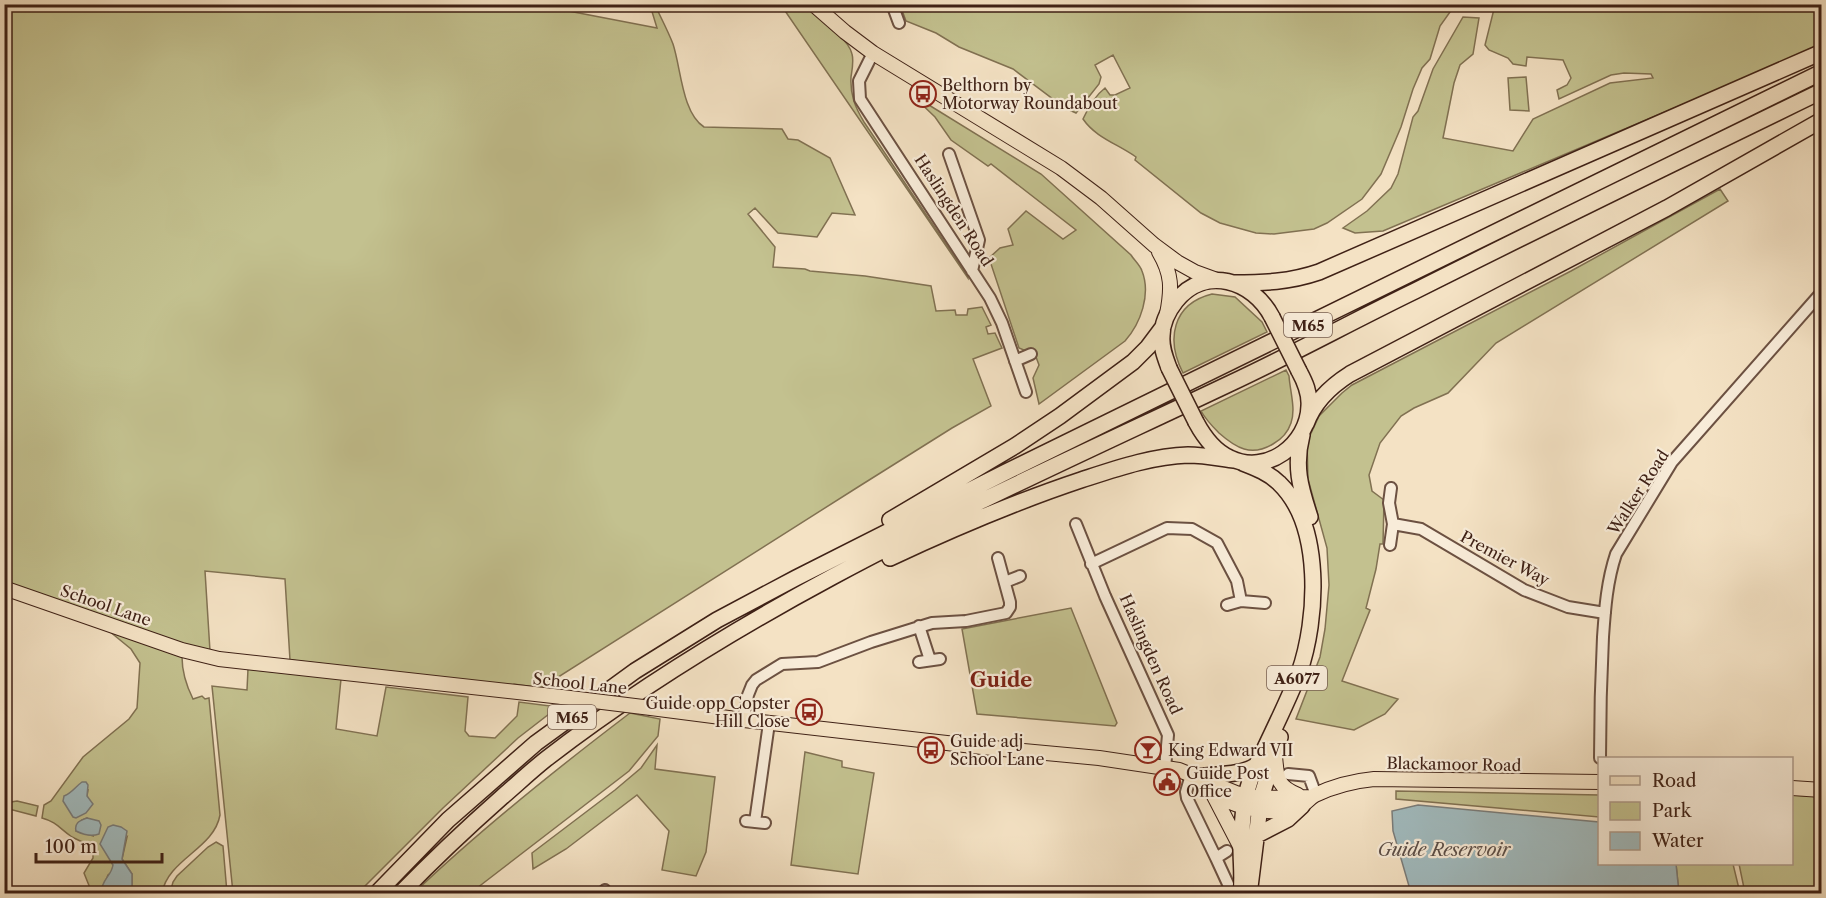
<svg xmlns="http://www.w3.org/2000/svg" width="1826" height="898" viewBox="0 0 1826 898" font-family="'Libre Caslon Text',serif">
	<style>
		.green { fill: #c3c18f; stroke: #817152; stroke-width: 1.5; fill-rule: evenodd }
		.water { fill: #a1bbbf; stroke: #7a7d7b; stroke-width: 1.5 }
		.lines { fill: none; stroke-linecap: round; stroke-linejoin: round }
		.minor-casing { stroke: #6c5142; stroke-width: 14 }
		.major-casing { stroke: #3f2116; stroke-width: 16 }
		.highway-casing { stroke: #3f2116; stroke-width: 18 }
		.minor { stroke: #f8ecd9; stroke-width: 10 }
		.major { stroke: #f4e2c4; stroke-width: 14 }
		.highway { stroke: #f4e2c4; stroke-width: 15 }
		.major-bridge-casing { stroke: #3f2116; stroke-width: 16; stroke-linecap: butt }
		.highway-bridge-casing { stroke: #3f2116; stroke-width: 18; stroke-linecap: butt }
		.major-bridge { stroke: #f4e2c4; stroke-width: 14 }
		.highway-bridge { stroke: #f4e2c4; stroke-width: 15 }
		.labels { text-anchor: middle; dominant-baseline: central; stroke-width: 4.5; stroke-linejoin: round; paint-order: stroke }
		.shield { fill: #f8ecd9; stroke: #765e50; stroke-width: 1.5 }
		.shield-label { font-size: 15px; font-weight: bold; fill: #3f2116 }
		.poi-label { font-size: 16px; fill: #3f2116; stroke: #f8ecd9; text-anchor: start }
		.street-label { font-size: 16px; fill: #3f2116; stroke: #f8ecd9 }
		.water-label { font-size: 18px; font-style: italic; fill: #5c4f49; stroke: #f8ecd9 }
		.quarter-label { font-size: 20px; font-weight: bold; fill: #7a1f14; stroke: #f8ecd9 }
	</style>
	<rect width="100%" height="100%" fill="#f4e2c4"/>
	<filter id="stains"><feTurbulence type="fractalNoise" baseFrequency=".00333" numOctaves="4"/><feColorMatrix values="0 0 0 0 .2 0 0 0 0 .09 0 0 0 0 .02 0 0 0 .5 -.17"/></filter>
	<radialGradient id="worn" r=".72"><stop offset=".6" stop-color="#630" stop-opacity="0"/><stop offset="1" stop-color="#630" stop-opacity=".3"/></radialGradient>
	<path class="green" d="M 532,4 L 657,28 L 650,5 L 655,5 C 661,18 668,31 673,44 C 681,68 682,113 704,127 L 782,129 L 788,139 L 798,140 L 830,158 L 855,215 L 832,213 L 817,237 L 778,233 L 755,208 L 748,214 L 775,247 L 773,267 L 805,269 L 810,271 L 865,276 L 931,286 L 936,311 L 955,310 L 956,315 L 967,315 L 968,309 L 982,307 L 991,325 L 986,327 L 988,334 L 995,333 L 1002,348 L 973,359 L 991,406 L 952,428 L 858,487 L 541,688 L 514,684 L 513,686 L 290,660 L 285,579 L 205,571 L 210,651 L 193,648 L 5,582 L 5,5 Z
		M 781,5 L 803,5 C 815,15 849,38 852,54 C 854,61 852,70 851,77 C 850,95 855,107 864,122 L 968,277 L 968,278 Z
		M 900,5 L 1455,5 L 1440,26 L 1430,59 L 1422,68 L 1413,89 L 1401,127 L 1381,174 L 1362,199 L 1327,223 L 1314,229 L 1274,234 L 1256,233 L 1220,223 L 1201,213 L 1135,160 L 1136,157 C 1118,144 1096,138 1083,119 C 1088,108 1096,95 1105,88 L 1110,95 L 1115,95 L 1130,88 L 1113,55 L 1095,65 L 1101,77 L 1099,84 L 1076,113 L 1065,108 L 1013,69 L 959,47 L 936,33 L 906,21 Z
		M 1495,5 L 1821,5 L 1821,46 L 1383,231 L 1355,233 L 1343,228 L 1367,211 L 1391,188 L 1398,174 L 1413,117 L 1418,111 L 1433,69 L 1463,17 L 1479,18 L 1473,54 L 1460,65 L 1454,83 L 1443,138 L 1513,151 L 1533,119 L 1610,83 L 1653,78 L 1651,74 L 1624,73 L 1611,75 L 1559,99 L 1557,90 L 1567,85 L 1571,78 L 1563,60 L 1527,57 L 1526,66 L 1513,64 L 1508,58 L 1489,50 L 1485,45 Z
		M 1526,77 L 1529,111 L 1510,110 L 1508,78 Z
		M 911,94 L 1041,174 L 1131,255 C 1134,260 1140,265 1142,271 C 1151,294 1141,323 1125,341 L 1039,404 L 1033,378 L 1039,365 L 1033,349 L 1026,351 L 1019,348 L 989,258 L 1000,248 L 1013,245 L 1008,229 L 1026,211 L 1063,239 L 1076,230 L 991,164 L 988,166 L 951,140 L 935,117 Z
		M 1720,189 L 1728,201 L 1496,343 L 1448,393 L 1414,408 L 1401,416 L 1380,443 L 1369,475 L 1372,491 L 1384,500 L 1383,544 L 1380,544 L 1376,569 L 1366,608 L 1370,610 L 1342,681 L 1398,699 L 1385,714 L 1354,730 L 1296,719 L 1320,657 L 1325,629 L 1329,585 L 1327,548 L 1308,479 L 1307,442 L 1319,416 L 1342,393 L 1352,385 L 1571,271 Z
		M 1212,294 L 1235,297 L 1262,322 L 1267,332 L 1183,373 C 1166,340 1172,304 1212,294 Z
		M 1286,370 L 1289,376 C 1290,391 1296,409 1291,423 C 1288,432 1282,439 1273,444 C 1251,457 1236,448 1219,433 C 1212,426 1206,420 1201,411 Z
		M 1071,608 L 1117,723 L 1115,726 L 977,714 L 962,629 Z
		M 109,631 L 182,657 C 182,672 186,685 193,699 L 202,696 L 205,699 L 209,698 L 220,815 C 214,849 168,859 162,893 L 132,893 L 132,874 L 122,859 L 127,837 L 108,856 L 113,865 L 112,872 L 108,875 L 101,893 L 92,893 L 84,873 L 93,858 L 93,849 C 87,843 79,841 72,837 C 60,829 57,822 42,818 L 44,805 L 51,801 L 83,757 L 129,719 L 137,708 L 140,663 L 131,649 ZM 88,790 L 87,796 L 89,801 L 64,796 ZM 87,818 L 93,836 L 76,831 C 76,823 79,821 87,818 Z
		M 248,669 L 341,679 L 336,729 L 377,736 L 386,687 L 468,697 L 465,731 L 469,736 L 495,738 L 517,716 L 519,702 L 558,707 L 518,738 L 443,808 L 358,893 L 233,893 L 212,686 L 247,690 Z
		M 630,713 L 660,719 L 658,736 L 629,771 L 477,888 L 472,893 L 414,893 C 482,828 555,770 630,713 Z
		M 657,745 L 655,769 L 715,777 L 706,852 L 696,876 L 662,870 L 669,831 L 637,795 L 566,849 L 533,869 L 532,853 L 615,790 L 641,768 Z
		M 805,752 L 842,761 L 842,767 L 874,773 L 858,874 L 791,865 Z
		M 1396,791 L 1599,795 L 1599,817 L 1396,799 Z
		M 1792,795 L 1813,796 L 1821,800 L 1821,893 L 1745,893 L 1739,864 L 1792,864 Z
		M 17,801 L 38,806 L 36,816 L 5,808 L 5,803 Z
		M 216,842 L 223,846 L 227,893 L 170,893 L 173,882 L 177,876 L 208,847 Z
		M 1676,864 L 1733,864 L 1740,893 L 1679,893 Z"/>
	<path class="water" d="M 82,782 L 86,782 L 88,785 L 87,796 L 93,804 L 86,813 L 76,818 L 73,817 L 63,801 L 64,796 C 72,793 75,787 82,782 Z
		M 1418,805 L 1599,822 L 1600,864 L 1676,864 L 1679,893 L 1411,893 L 1393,831 L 1392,811 Z
		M 87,818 L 99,821 L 101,825 L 99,834 C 91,837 84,835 76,831 C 74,823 80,820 87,818 Z
		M 113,825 L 121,827 L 127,831 L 122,859 L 132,874 L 132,893 L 101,893 C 102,878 111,877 113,865 L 100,844 L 108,827 Z"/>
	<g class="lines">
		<defs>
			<path id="minor" d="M 892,4 L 899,23
				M 873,53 L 859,81 L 860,99 L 990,298 L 1002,323 L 1026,392
				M 949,154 L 979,240 L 972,271
				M 1015,361 L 1031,354
				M 1076,524 L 1105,596 L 1168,735 L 1165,768
				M 1393,524 L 1421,529 L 1524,590 L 1568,607 L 1605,613
				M 1390,545 L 1393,524 L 1389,503 L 1391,488
				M 1091,564 L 1167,528 L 1192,529 L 1217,543 L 1237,581 L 1241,601
				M 1005,582 L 1020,576
				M 1227,605 L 1241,601 L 1265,603
				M 919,626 L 930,660
				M 919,662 L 940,659
				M 744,720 L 748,695 L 752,685 L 756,680 L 782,664 L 818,662 L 871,642 L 932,623 L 966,621 L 1006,613 L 1010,607 L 1010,602 L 998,558
				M 1600,758 C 1600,718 1601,677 1603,637 C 1605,608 1607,581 1616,554 L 1672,462 L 1822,292
				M 1288,774 L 1309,776 L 1316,795
				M 1191,775 L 1186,792 L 1187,798 L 1216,858
				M 746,821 L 765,823
				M 755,822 L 769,723
				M 1227,851 L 1216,858 L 1228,884
				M 602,894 L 605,890"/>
			<path id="major" d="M 813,4 L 845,32 L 873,53 L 1061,168 L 1101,198 L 1154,245 L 1177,262 L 1195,272 L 1217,280
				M 1159,252 C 1172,274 1172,288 1167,314
				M 4,588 L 182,650 L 219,659 L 562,697
				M 651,708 L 744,720 L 982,747 L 1099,758 L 1179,770 L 1236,793 L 1247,796 L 1261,798 L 1311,797
				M 1275,756 C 1277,777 1276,786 1298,795
				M 1792,788 L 1822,790
				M 1214,795 C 1238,807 1273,818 1300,806 C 1306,804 1309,798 1315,795 C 1334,786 1353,781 1374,779 L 1600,782
				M 1214,796 L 1241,848"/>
			<path id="highway" d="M 1233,283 C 1263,283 1290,282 1319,272 L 1822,52
				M 1169,368 C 1165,357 1161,347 1162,336 C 1162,323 1168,311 1176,301 C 1205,265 1253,280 1272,317
				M 1196,422 C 1204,437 1214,451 1230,458 C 1267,476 1308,444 1309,406 C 1310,393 1305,382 1299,371
				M 1306,424 C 1314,402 1331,386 1350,374 L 1667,208 L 1822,120
				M 1302,435 C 1294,466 1300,487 1310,517
				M 890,520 L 1015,446 L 1060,416 L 1133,362 L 1148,347 L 1163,327
				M 890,558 C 952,529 1015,502 1081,480 C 1115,469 1152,456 1188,455 C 1203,455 1219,458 1234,460
				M 1196,777 C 1216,774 1240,776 1257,765
				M 1257,835 L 1288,819 L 1302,806
				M 1250,887 L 1261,798 L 1280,737
				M 376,894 L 448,820 L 536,743 L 635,671 L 717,620 L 796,578 L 1006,472 L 1822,72
				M 400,894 C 433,860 467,828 502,797 C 516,785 531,771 546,759 C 753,599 995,495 1231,383 C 1293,354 1353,321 1415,291 C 1550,223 1686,157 1822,91
				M 1241,894 C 1243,878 1241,863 1241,848 C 1242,826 1243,802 1250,781 C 1254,769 1260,758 1265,748 C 1277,723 1289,698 1299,673 C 1318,619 1323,525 1279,483 C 1269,473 1256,468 1243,463"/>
		</defs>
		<use href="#minor" class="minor-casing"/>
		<use href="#major" class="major-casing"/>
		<use href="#highway" class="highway-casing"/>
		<use href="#minor" class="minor"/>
		<use href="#major" class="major"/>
		<use href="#highway" class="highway"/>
		<defs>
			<path id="major-bridge" d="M 562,697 L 651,708"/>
			<path id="highway-bridge" d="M 1272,317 L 1299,371
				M 1169,368 L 1196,422"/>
		</defs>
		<use href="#major-bridge" class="major-bridge-casing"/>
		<use href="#highway-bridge" class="highway-bridge-casing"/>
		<use href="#major-bridge" class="major-bridge"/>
		<use href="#highway-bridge" class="highway-bridge"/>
	</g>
	<defs>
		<symbol id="bus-ring" viewBox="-11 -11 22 22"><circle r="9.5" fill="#f8ecd9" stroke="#8f2418" stroke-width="1.5"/><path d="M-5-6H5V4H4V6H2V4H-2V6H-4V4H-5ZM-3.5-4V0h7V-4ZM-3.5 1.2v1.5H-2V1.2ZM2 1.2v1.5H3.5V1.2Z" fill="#8f2418"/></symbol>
		<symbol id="bar-ring" viewBox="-11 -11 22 22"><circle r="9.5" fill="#f8ecd9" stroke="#8f2418" stroke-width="1.5"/><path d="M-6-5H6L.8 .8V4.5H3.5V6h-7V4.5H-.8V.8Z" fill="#8f2418"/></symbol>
		<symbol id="civic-ring" viewBox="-11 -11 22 22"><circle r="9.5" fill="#f8ecd9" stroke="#8f2418" stroke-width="1.5"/><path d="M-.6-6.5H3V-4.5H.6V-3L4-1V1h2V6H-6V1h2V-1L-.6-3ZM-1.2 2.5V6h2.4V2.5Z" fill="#8f2418"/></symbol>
	</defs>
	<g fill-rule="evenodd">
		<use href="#bus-ring" x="908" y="79" width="30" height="30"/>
		<use href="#bus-ring" x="794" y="697" width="30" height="30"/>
		<use href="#bus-ring" x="916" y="735" width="30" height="30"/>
		<use href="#bar-ring" x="1133" y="735" width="30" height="30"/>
		<use href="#civic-ring" x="1152" y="767" width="30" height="30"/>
	</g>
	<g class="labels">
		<g class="shield">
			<rect x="1284" y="313" width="48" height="24" rx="4.5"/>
			<rect x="1267" y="666" width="60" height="24" rx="4.5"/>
			<rect x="548" y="705" width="48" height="24" rx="4.5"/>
		</g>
		<g class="shield-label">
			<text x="1308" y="325">M65</text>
			<text x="1297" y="678">A6077</text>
			<text x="572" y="717">M65</text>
		</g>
		<g class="poi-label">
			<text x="942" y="85">Belthorn by<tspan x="942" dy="18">Motorway Roundabout</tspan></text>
			<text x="790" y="703" text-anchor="end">Guide opp Copster<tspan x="790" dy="18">Hill Close</tspan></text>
			<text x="950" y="741">Guide adj<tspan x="950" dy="18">School Lane</tspan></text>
			<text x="1168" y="750">King Edward VII</text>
			<text x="1186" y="773">Guide Post<tspan x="1186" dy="18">Office</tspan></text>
		</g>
		<g class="street-label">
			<text transform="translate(954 210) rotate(57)">Haslingden Road</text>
			<text transform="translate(1638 492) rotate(-57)">Walker Road</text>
			<text transform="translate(1505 558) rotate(28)">Premier Way</text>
			<text transform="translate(106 605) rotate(19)">School Lane</text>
			<text transform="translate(1151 654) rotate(66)">Haslingden Road</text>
			<text transform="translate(580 683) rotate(6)">School Lane</text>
			<text transform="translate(1454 764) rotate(1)">Blackamoor Road</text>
		</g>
		<g class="water-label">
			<text x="1444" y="850">Guide Reservoir</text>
		</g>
		<g class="quarter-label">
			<text x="1001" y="680">Guide</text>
		</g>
	</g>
	<rect width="1826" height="898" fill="none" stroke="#f4e2c4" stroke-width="24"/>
	<rect x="6" y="6" width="1814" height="886" fill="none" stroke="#3f2116" stroke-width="3"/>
	<rect x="12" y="12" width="1802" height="874" fill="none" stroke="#3f2116" stroke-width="1.5"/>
	<rect x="1598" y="757" width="195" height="108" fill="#f8ecd9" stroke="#ae9b8b" stroke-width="1.5"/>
	<rect x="1610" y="776" width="30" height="9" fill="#f4e2c4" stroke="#ae9b8b" stroke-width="1.5"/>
	<text x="1652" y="787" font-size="18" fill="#3f2116">Road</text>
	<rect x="1610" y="802" width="30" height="18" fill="#c3c18f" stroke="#ae9b8b" stroke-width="1.5"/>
	<text x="1652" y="817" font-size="18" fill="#3f2116">Park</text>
	<rect x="1610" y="832" width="30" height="18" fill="#a1bbbf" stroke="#ae9b8b" stroke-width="1.5"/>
	<text x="1652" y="847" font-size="18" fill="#3f2116">Water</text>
	<path d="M36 853v9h126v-9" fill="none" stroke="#3f2116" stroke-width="3"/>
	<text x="45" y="853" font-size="18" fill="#3f2116" stroke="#f8ecd9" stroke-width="4.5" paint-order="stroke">100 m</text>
	<rect width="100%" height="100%" filter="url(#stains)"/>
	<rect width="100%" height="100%" fill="url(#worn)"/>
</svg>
